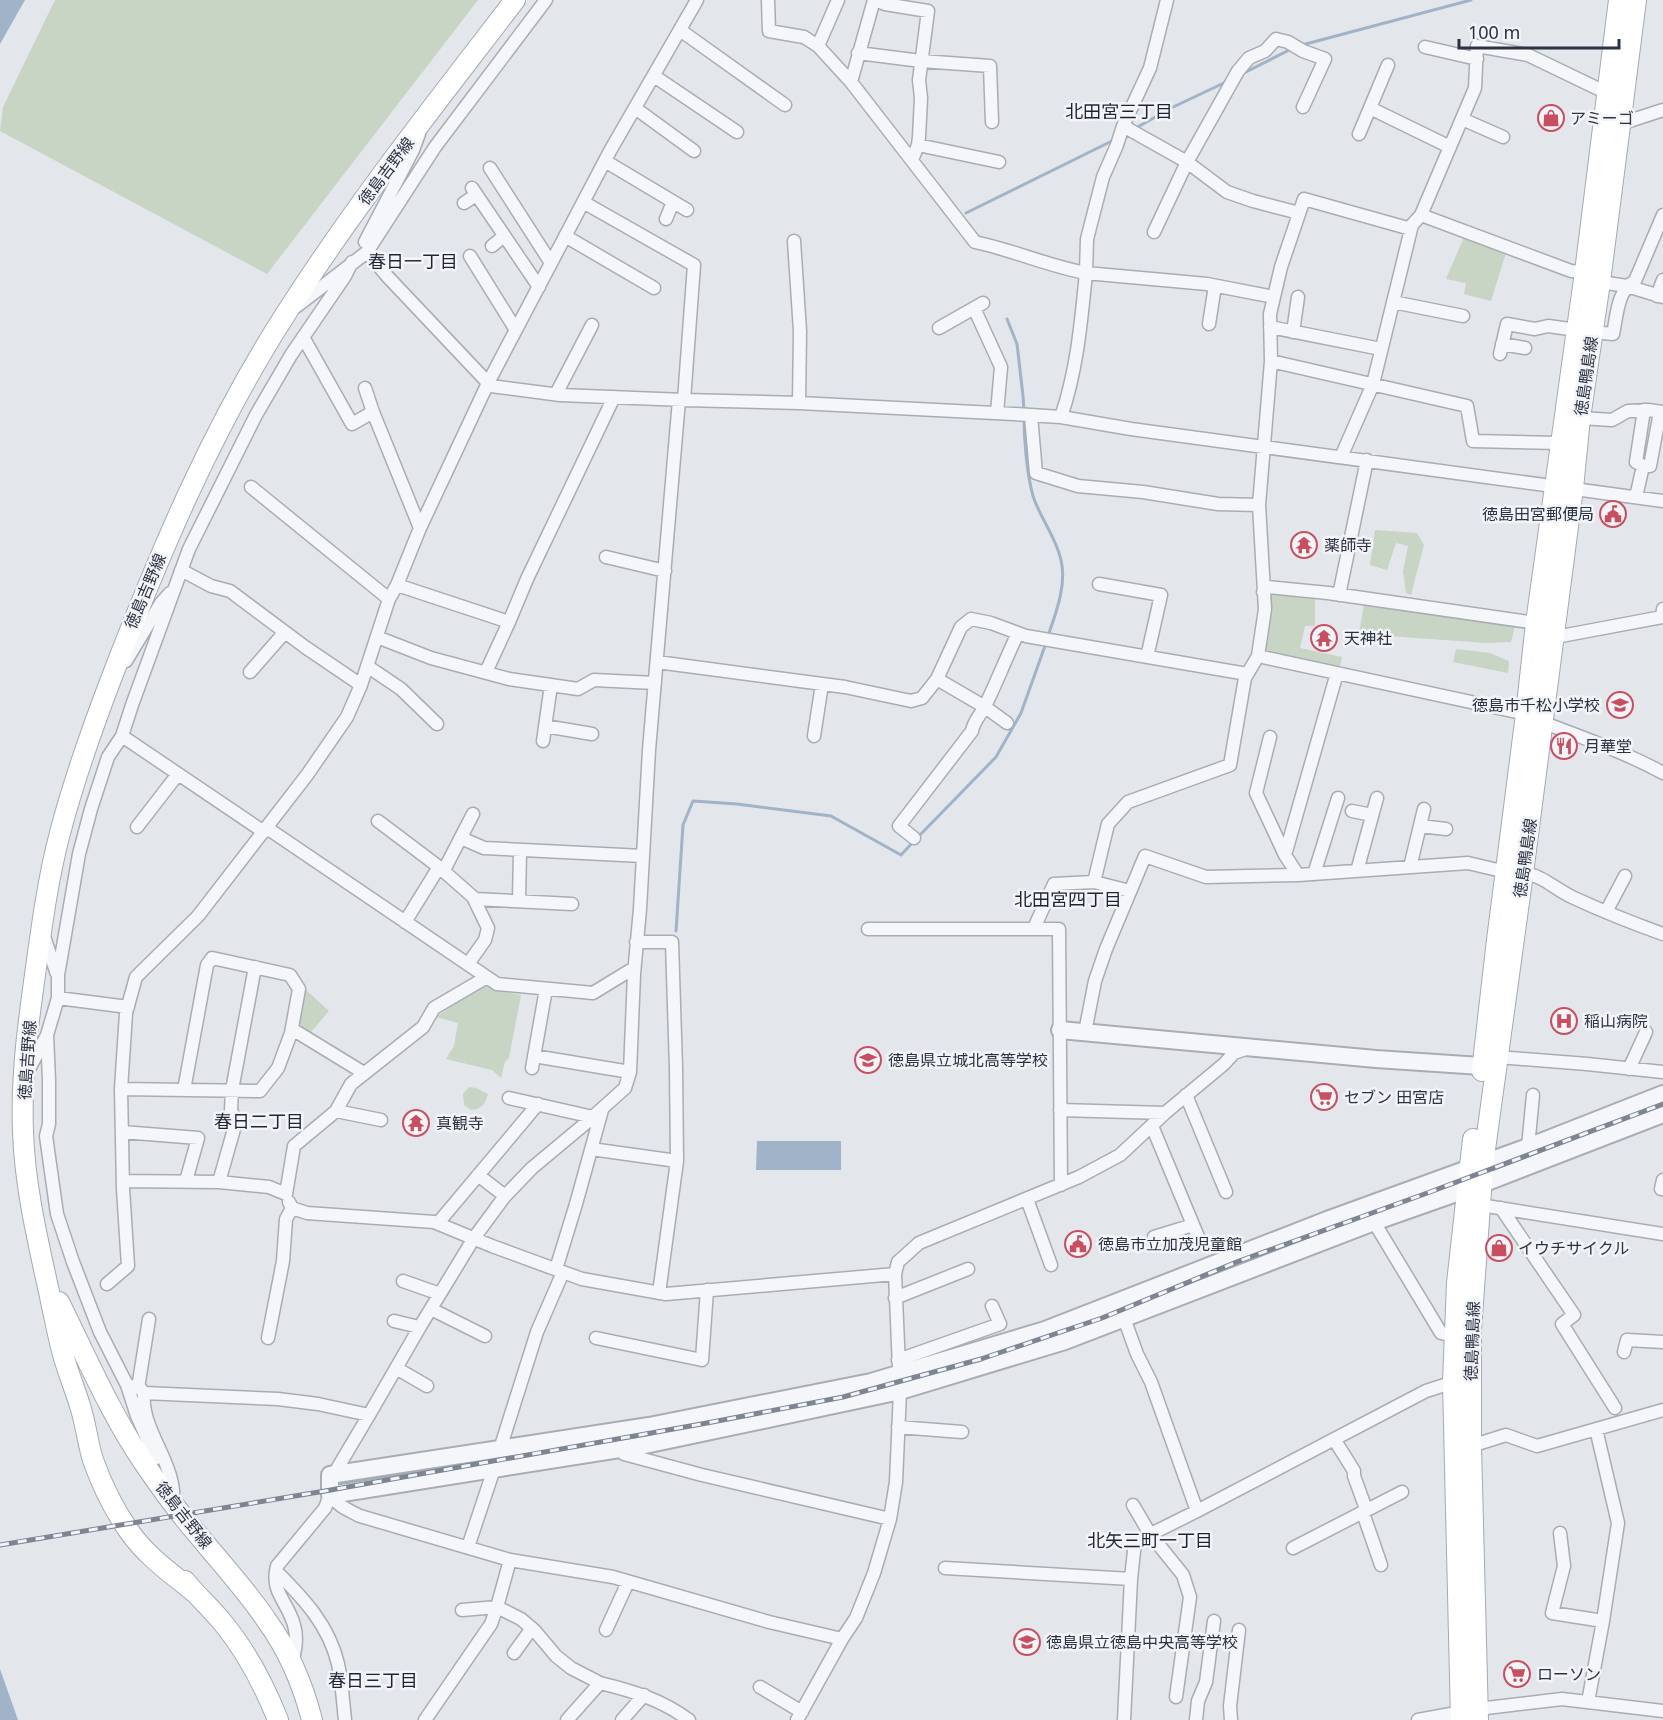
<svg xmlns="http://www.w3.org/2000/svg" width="1663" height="1720" viewBox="0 0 1663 1720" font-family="'Noto Sans','Noto Sans JP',sans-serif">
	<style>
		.green { fill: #c8d4c4 }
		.water { fill: #a0b3c8 }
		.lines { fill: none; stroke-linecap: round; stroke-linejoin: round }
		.stream { stroke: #a0b3c8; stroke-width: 3 }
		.minor-casing { stroke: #a8adb4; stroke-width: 15 }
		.tertiary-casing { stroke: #a8adb4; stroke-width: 20 }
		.primary-casing { stroke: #a3aab5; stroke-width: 22 }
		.minor { stroke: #f5f6f9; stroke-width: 12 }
		.tertiary { stroke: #f5f6f9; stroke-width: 16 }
		.primary { stroke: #fff; stroke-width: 20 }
		.rail-casing { stroke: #7d8593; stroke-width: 5 }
		.rail { stroke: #f2f4f8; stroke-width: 3; stroke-dasharray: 9; stroke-linecap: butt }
		.labels { text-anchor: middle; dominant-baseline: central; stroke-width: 5; stroke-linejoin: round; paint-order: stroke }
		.poi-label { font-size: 16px; fill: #2b3342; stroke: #f2f4f8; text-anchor: start }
		.street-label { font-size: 16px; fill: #2b3342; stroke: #f2f4f8 }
		.neighbourhood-label { font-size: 18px; fill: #1d2432; stroke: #f2f4f8 }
	</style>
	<rect width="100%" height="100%" fill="#e3e6ea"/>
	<path class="green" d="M 55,0 L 478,0 L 267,274 L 0,131 L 3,107 Z
		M 1464,237 L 1506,253 L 1491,301 L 1464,294 L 1466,283 L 1446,279 Z
		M 1375,530 L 1417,533 L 1424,545 L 1411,595 L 1406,593 L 1403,571 L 1408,546 L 1396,543 L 1387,570 L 1370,565 Z
		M 1271,593 L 1315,597 L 1315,626 L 1305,626 L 1300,648 L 1342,657 L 1339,671 L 1261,652 Z
		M 1364,604 L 1515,626 L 1511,642 L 1487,643 L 1359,634 Z
		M 1456,649 L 1490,653 L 1509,661 L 1508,673 L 1453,662 Z
		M 487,982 L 495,990 L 521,995 L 509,1058 L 505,1062 L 501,1078 L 492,1070 L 446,1059 L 454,1046 L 458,1023 L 436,1017 Z
		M 306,990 L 329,1011 L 311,1032 L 298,1025 L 300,1007 Z
		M 469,1087 L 476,1088 L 488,1094 C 485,1104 482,1109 471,1110 L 464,1105 L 463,1094 Z"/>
	<path class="water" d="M 0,0 L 25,0 L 0,44 Z
		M 757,1141 L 841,1141 L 841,1170 L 756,1170 Z
		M 0,1669 L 18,1720 L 0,1720 Z"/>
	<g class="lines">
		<path class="stream" d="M 1302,45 L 1471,0
			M 1240,75 L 1293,48
			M 1136,128 L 1171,108 L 1226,82
			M 966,213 L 1114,140
			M 1007,319 L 1017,344 L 1023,396 L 1024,411
			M 1024,418 C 1024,441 1027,474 1033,496 C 1040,518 1056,537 1061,560 C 1067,584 1056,613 1048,636
			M 918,837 L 996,757 L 1021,713 L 1046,643
			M 676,931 L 683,825 L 693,801 L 737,804 L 831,816 L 901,855 L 914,841"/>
		<defs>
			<path id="minor" d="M 768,0 L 769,31 L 804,37 L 818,46 L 851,82 L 975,242 C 1013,250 1048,266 1086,273 C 1081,323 1077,370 1061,417
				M 875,0 L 885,4 L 928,11 L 919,80 L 921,98 L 919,137 L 918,145 L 912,160
				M 1167,0 L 1150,68 L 1123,126 L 1117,145 L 1103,177 L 1087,239 L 1086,273 L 1207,284 L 1274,297
				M 680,30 L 785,105
				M 818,46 L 838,0
				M 1425,47 L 1477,59
				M 858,53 L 921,61 L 990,66 L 992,122
				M 654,76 L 737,132
				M 851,82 L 874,0
				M 635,108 L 694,151
				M 1370,108 L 1450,147
				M 1462,119 L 1503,137
				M 1620,124 L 1663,110
				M 1123,126 L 1187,162 L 1227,192 L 1253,201 L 1299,213
				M 1359,134 L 1388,65
				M 918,145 L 999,162
				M 605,161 L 687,210
				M 490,168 L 551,263
				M 472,188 L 539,287
				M 583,202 L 694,265 L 684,400
				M 464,203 L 476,195
				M 1421,215 L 1571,271 L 1585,272
				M 666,219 L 673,202
				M 1154,232 L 1187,162 L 1238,71 L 1249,58 L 1265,51 L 1276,39 L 1288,42 L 1303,51 L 1325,59 L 1303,107
				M 565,236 L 654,288
				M 794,241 L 800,331 L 799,403
				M 365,242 L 413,150 L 419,134
				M 492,246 L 504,236
				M 367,252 L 435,147 L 546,0
				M 470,256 L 516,330
				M 352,262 L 345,276 L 291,355 L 256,415 L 189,549 L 132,705 L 122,736 L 108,757 L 91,809 L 79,854 L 58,975 L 58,998 L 47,1035 L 49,1080 L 49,1124 L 46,1136 L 57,1214 L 73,1262 L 100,1332 L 127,1385 L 140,1388 L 144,1393 L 278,1399 L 318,1404 L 369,1415 L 421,1325 L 474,1238 L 505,1196 L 532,1168 L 586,1123 L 625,1088 L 630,1072 L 634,974 L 640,909 L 649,750 L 679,400
				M 1600,282 L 1627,286 L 1663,297
				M 1657,296 L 1663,280
				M 1393,302 L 1463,316
				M 297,306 L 367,252 L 387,276 L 491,386 L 560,395 L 684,400 L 799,403 L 1014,414 L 1061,417 L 1131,429 L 1663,501
				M 974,308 L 1001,367 L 997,413
				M 1209,324 L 1215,286
				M 1270,327 L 1381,349
				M 939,328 L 983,303
				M 1293,332 L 1298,297
				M 1593,332 L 1613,334 C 1617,316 1617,290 1635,281 L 1663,215
				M 303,337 L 352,424 L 373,412 L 420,528
				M 1502,344 L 1525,348
				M 1500,354 L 1507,324 L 1535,329 L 1548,326 L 1577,330
				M 1271,361 L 1467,406 L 1473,441 L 1561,443
				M 365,388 L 373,412
				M 556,394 L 592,325
				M 1031,416 L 1036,473 L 1078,486 L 1143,492 L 1218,504 L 1259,505
				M 1580,418 L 1612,420 L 1628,411 L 1648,410 L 1663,412
				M 1341,457 L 1373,384 L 1412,225 L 1421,215 L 1475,88 L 1477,46 L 1528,55 L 1607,93 L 1613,94
				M 1643,466 L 1636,462 L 1644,410
				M 251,487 L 389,599
				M 1636,497 L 1643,466 L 1650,466 L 1660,412
				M 606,557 L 665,571
				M 181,570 L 211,586 L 230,591 L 305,647 L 361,685 L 389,599 L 397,585 L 420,528 L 488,383 L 610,151 L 697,0
				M 1099,584 L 1161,595 L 1147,657
				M 397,585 L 509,622
				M 1263,592 L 1268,587 L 1328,593 L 1536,623
				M 1339,595 L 1367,460
				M 1553,635 L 1561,636 L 1662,617 L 1663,609
				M 377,637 L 431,658 L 509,679 L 578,689 L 594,680 L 655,683
				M 1258,656 L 1526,714
				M 126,661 L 161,603 L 170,593
				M 657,662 L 845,687 L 911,701 L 922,698 L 937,679 L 961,627 L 971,619 L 991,623 L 1026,636 L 1247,674
				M 367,666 L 401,689 L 437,724
				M 250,672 L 285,632
				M 486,672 L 509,622 L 527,579 L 614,397
				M 937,679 L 985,707 L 1007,723
				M 1542,722 C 1583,738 1625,752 1663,773
				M 545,726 L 592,734
				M 122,736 L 264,832
				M 814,736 L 822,684
				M 1270,737 L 1256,793 L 1285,855
				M 543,741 L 551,685
				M 1352,811 L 1372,815
				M 378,821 L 439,867
				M 1420,826 L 1446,829
				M 137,827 L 178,774
				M 267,828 L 497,984 L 593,993 L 634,968
				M 461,838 L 484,848 L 643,856
				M 914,838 L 899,826 L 972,731 C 974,719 983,713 987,702 C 998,679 1007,656 1018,633
				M 1410,867 L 1424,809
				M 444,870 L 473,814
				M 1357,871 L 1377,798
				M 1523,873 C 1542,875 1555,889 1572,897 C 1602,911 1632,923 1663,934
				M 1314,874 L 1338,798
				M 1298,875 L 1285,855 L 1337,673
				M 1130,891 L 1094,882 L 1108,824 L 1128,802 L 1230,765 L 1245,678 L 1258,656 L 1265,609 L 1259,505 L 1271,361 L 1270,314 L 1281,267 L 1304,199 L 1411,229
				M 474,899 L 572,904
				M 519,901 L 520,850
				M 1606,912 L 1625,876
				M 405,922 L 439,867 L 473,897 L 488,928 L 485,940 L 468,964
				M 1034,928 L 1054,884 L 1094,882
				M 868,929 L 1059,929 L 1061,1185
				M 43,934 L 57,974
				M 636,942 L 672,942 L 676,1068 L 677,1161 L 659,1293
				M 58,998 L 128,1007
				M 292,1029 L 364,1073
				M 1085,1032 L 1095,981 L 1106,949 L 1145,856 L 1206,877 L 1298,875 L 1468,863 L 1506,872
				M 534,1056 L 630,1072
				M 1497,1057 L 1587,1064 L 1663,1072
				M 532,1068 L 546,989
				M 1629,1069 L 1646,1032
				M 27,1073 L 47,1035
				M 121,1089 L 260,1091 L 278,1068 L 291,1033 L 299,989 L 290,975 L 212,958 L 207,965 L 184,1090
				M 1186,1095 L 1226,1192
				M 509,1098 L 593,1117
				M 1060,1110 L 1165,1113
				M 336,1111 L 381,1120
				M 1152,1126 L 1201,1244
				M 122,1132 L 198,1138 L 186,1181
				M 1528,1147 L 1533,1095
				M 591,1149 L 677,1161
				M 478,1175 L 505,1196
				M 1663,1180 L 1661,1189 L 1663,1189
				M 123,1181 L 219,1182 L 236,1122 L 231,1110 L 232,1090 L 255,967
				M 219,1182 L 269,1187 L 286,1194 L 294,1146 L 336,1111 L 351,1084 L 423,1027 L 434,1008 L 487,977
				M 1027,1199 L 1051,1265
				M 1480,1205 L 1663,1234
				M 292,1208 L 307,1213 L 434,1222 L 492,1246 L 582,1279 L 666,1294 L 895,1274
				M 1501,1208 L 1574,1315 L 1562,1324 L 1615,1408
				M 1374,1222 L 1441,1333 L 1454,1336
				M 438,1223 L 538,1104
				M 1154,1237 L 1193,1225
				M 556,1269 L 576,1204 L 602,1110
				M 403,1281 L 440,1294
				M 107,1284 L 128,1266 L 123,1189 L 121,1089 L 126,1013 L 136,977 L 198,916 L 307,775 L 347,717 L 361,685
				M 895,1298 L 968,1269
				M 431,1309 L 485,1336
				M 1124,1318 L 1137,1354 L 1151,1382 L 1197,1511
				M 394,1321 L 419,1327
				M 268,1338 L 283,1261 L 286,1219 L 292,1208 L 289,1202
				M 596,1338 L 702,1360 L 707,1290
				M 1624,1352 L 1627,1340 L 1663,1342
				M 898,1360 L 1000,1324 L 992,1306
				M 396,1368 L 427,1386
				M 127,1385 L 137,1416 L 156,1458
				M 138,1388 L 149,1319
				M 144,1393 C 140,1430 177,1464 173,1502
				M 898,1427 L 962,1432
				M 1334,1439 L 1354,1471 L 1354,1476 L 1366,1509
				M 1471,1446 L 1506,1435 L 1537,1446 L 1663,1410
				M 500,1449 L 537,1332 L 563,1272
				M 619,1449 L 624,1454 L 702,1475 L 890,1519
				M 334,1474 L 369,1415
				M 1133,1505 L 1150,1534 L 1183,1575 L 1190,1597 L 1176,1697
				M 1363,1513 L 1381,1565
				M 1560,1533 L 1564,1566 L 1552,1613 L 1603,1621
				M 468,1547 L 494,1469
				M 1293,1548 L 1402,1492
				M 510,1560 L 497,1607 L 521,1619 L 535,1631 L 556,1656 L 571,1668 L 600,1683 L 567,1720
				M 945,1568 L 1131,1579
				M 276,1571 C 303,1598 329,1625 338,1664 C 342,1682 343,1702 345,1720
				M 606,1630 L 628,1582
				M 514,1653 L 532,1628
				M 292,1664 C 295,1651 298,1638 294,1625 C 288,1602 270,1592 277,1566 L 325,1508 L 330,1495 C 338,1506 348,1510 360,1516 L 510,1560 L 613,1577 L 769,1622 L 842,1639
				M 600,1683 C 633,1691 662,1700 689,1720
				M 760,1687 L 802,1712
				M 1588,1702 L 1603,1621 L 1618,1523 L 1596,1429
				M 425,1720 L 491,1624 L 497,1607 L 462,1610
				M 622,1720 L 644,1695
				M 797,1720 L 842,1639 L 856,1618 L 874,1573 L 890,1519 L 896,1482 L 900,1391 L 895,1274 L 898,1262 L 919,1243 L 1079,1177 L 1120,1155 L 1165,1113 L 1224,1064 L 1234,1053 L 1246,1049
				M 1124,1720 L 1131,1579 L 1135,1542 L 1197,1511 L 1426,1391 L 1457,1381
				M 1196,1720 L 1198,1701 L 1206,1682 L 1214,1621
				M 1231,1720 L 1230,1706 L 1239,1630
				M 1418,1720 L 1478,1709 L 1562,1699 L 1663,1711"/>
			<path id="tertiary" d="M 1060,1030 L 1376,1059 L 1496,1067
				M 1663,1094 L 1528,1147 L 1327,1220 L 1045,1330 L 871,1382 L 649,1426 L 330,1475 L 330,1495 L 645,1445 L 900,1391 L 1065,1341 L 1374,1222 L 1482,1184 L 1663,1114"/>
			<path id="primary" d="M 1482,1071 L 1497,940 L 1526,714 L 1536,623 L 1585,272 L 1619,0
				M 59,1302 C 86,1356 110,1413 144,1463 C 161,1488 179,1513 199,1536 C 222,1564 247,1591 267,1621 C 288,1650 303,1685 312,1720
				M 185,1581 C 197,1596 211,1608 223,1623 C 247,1652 264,1685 278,1720
				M 194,1592 C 171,1573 146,1556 129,1531 C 114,1510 102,1485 93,1460 C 88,1444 86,1426 81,1409 C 76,1392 69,1375 64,1358 C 59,1341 56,1324 52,1306 C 40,1249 25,1191 23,1132 C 21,1081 27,1032 34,982 C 41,932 47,882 60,833 C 74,779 93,726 113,674 C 161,550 213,427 285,315 C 355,205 436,103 515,0
				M 1461,1720 L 1453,1382 L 1457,1283 L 1473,1139
				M 1478,1720 L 1471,1446 L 1471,1330 L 1483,1164 L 1523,873 L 1573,488 L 1580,418 L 1600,282 L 1636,0"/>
		</defs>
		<use href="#minor" class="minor-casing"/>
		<use href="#tertiary" class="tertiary-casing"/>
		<use href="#primary" class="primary-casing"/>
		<use href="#minor" class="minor"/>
		<use href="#tertiary" class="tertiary"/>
		<use href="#primary" class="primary"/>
		<defs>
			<path id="rail" d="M 0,1545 L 325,1491 L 707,1423 L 843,1397 L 981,1359 L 1102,1318 L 1239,1261 L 1430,1192 L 1663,1104"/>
		</defs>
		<use href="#rail" class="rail-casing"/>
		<use href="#rail" class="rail"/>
	</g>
	<defs>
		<symbol id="shop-ring" viewBox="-11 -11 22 22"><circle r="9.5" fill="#f2f4f8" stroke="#c84f5f" stroke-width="1.5"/><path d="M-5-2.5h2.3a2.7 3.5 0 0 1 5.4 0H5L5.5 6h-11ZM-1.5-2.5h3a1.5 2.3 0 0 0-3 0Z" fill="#c84f5f"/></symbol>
		<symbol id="civic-ring" viewBox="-11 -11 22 22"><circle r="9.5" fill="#f2f4f8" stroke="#c84f5f" stroke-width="1.5"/><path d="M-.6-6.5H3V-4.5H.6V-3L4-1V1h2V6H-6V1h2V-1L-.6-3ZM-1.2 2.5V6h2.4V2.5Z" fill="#c84f5f"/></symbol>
		<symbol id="temple-ring" viewBox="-11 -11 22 22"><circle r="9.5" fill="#f2f4f8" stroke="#c84f5f" stroke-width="1.5"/><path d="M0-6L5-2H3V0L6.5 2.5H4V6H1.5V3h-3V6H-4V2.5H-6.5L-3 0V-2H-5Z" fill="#c84f5f"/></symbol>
		<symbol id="school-ring" viewBox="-11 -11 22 22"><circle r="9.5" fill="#f2f4f8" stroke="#c84f5f" stroke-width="1.5"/><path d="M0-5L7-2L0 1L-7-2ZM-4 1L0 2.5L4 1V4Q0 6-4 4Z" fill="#c84f5f"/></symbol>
		<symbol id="restaurant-ring" viewBox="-11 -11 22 22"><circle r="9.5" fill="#f2f4f8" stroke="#c84f5f" stroke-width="1.5"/><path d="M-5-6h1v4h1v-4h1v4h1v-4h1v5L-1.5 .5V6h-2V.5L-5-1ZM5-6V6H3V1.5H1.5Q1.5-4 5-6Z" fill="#c84f5f"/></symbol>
		<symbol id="hospital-ring" viewBox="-11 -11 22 22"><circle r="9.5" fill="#f2f4f8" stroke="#c84f5f" stroke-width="1.5"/><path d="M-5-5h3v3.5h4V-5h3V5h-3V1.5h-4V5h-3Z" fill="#c84f5f"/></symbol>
		<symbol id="supermarket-ring" viewBox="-11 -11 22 22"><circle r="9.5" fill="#f2f4f8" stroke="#c84f5f" stroke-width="1.5"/><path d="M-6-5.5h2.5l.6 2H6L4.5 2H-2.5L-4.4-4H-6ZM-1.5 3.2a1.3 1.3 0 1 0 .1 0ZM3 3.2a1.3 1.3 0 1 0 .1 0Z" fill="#c84f5f"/></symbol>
	</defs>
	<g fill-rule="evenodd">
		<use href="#shop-ring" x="1536" y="103" width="30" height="30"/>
		<use href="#civic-ring" x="1598" y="499" width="30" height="30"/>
		<use href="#temple-ring" x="1289" y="530" width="30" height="30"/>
		<use href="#temple-ring" x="1309" y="623" width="30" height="30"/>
		<use href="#school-ring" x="1605" y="690" width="30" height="30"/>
		<use href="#restaurant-ring" x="1549" y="731" width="30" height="30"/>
		<use href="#hospital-ring" x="1549" y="1006" width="30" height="30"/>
		<use href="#school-ring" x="853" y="1045" width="30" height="30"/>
		<use href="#supermarket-ring" x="1309" y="1082" width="30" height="30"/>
		<use href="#temple-ring" x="401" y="1108" width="30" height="30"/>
		<use href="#civic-ring" x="1063" y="1229" width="30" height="30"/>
		<use href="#shop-ring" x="1484" y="1233" width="30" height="30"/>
		<use href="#school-ring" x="1012" y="1627" width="30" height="30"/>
		<use href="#supermarket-ring" x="1502" y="1659" width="30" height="30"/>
	</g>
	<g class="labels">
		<g class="poi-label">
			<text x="1570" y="118">アミーゴ</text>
			<text x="1594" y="514" text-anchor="end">徳島田宮郵便局</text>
			<text x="1324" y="545">薬師寺</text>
			<text x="1344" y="638">天神社</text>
			<text x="1600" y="705" text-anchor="end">徳島市千松小学校</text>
			<text x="1584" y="746">月華堂</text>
			<text x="1584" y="1021">稲山病院</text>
			<text x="888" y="1060">徳島県立城北高等学校</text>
			<text x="1344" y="1097">セブン 田宮店</text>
			<text x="436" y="1123">真観寺</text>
			<text x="1098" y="1244">徳島市立加茂児童館</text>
			<text x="1518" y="1248">イウチサイクル</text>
			<text x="1046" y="1642">徳島県立徳島中央高等学校</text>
			<text x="1537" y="1674">ローソン</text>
		</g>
		<g class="street-label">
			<text transform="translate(386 171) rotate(-53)">徳島吉野線</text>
			<text transform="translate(1586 376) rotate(-82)">徳島鴨島線</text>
			<text transform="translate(145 591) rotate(-67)">徳島吉野線</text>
			<text transform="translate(1525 858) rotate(-82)">徳島鴨島線</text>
			<text transform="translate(27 1060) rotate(-86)">徳島吉野線</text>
			<text transform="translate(1472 1341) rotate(-88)">徳島鴨島線</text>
			<text transform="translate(184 1515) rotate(52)">徳島吉野線</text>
		</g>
		<g class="neighbourhood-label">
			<text x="1119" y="111">北田宮三丁目</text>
			<text x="413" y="261">春日一丁目</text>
			<text x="1068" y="899">北田宮四丁目</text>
			<text x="259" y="1121">春日二丁目</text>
			<text x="1150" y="1540">北矢三町一丁目</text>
			<text x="373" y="1680">春日三丁目</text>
		</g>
	</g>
	<path d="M1459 39v9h160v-9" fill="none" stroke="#2b3342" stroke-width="3"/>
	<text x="1468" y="39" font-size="18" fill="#2b3342" stroke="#f2f4f8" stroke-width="4.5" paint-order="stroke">100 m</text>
</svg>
